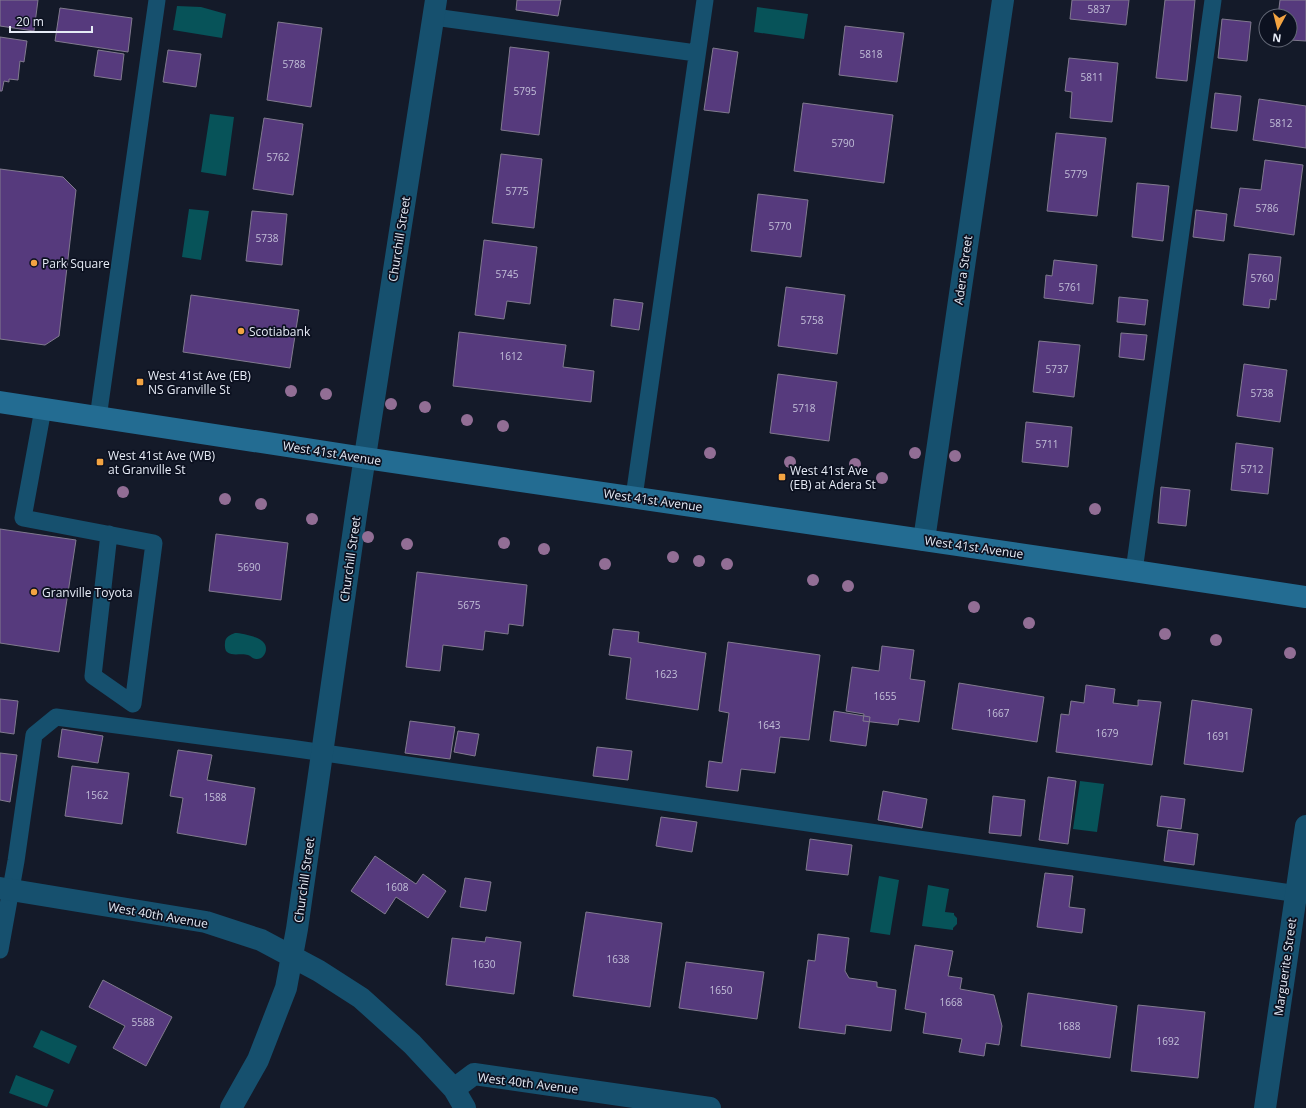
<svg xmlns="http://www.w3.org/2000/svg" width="1306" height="1108" viewBox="0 0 1306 1108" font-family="'Open Sans',sans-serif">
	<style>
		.water { fill: #075359 }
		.building { fill: #563a7d; stroke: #817a8f }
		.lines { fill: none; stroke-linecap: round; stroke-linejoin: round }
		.service { stroke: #16506e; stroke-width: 17 }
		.minor { stroke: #16506e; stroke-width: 22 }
		.secondary { stroke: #236c92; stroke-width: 22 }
		.tree { fill: #926e95 }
		.poi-dot { fill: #f3a442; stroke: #0c1120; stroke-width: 1.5 }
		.labels { text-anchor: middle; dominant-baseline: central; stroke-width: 3.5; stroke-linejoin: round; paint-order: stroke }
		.number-label { font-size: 10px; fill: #c2bfd8 }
		.street-label { font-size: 12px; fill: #e6ebf6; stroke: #0c1120 }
		.poi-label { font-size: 12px; fill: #e6ebf6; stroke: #0c1120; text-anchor: start }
	</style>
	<rect width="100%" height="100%" fill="#141a29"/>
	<path class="water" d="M 177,6 L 201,7 L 226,14 L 222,38 L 173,30 Z
		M 757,7 L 808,14 L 804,39 L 754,32 Z
		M 210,114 L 234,117 L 226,176 L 201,172 Z
		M 189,209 L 209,211 L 201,260 L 182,257 Z
		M 235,633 C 242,633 260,637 264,643 C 269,649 264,660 256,659 C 253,659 251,656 248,655 C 240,652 223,660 225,643 C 225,637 230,635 235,633 Z
		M 1080,781 L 1104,784 L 1097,832 L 1073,829 Z
		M 879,876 L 899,880 L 890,935 L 870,932 Z
		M 928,885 L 949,889 L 945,912 L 954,913 L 954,915 L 957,918 L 957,924 L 953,928 L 953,930 L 922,926 Z
		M 41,1030 L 77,1046 L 69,1064 L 33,1047 Z
		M 16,1075 L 54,1090 L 47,1107 L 9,1093 Z"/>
	<path class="building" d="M 0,0 L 38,0 L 34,31 L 0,26 Z
		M 517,0 L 561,0 L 558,16 L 516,10 Z
		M 1072,0 L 1129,0 L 1126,25 L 1070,19 Z
		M 1165,0 L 1195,0 L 1187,81 L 1156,78 Z
		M 1280,0 L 1306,0 L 1306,41 L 1290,40 L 1290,16 L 1278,16 Z
		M 60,8 L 132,18 L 128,52 L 55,41 Z
		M 1222,19 L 1251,22 L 1247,61 L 1218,58 Z
		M 278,22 L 322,28 L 311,107 L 267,100 Z
		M 845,26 L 904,33 L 897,82 L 839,75 Z
		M 0,37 L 27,41 L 24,62 L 20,61 L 18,80 L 9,79 L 9,82 L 4,81 L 2,91 L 0,91 Z
		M 510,47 L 549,52 L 539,135 L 501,130 Z
		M 713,48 L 738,52 L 729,113 L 704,110 Z
		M 98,50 L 124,54 L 121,80 L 94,76 Z
		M 168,50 L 201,54 L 196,87 L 163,82 Z
		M 1069,58 L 1118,63 L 1112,122 L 1070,118 L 1072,92 L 1065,91 Z
		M 1215,93 L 1241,96 L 1237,131 L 1211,128 Z
		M 1259,99 L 1306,106 L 1306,148 L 1253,140 Z
		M 803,103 L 893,115 L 884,183 L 794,171 Z
		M 264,118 L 303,124 L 293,195 L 253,189 Z
		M 1056,133 L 1106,138 L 1097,216 L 1047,211 Z
		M 501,154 L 542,159 L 534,228 L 492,223 Z
		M 1265,160 L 1303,165 L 1294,235 L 1234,226 L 1240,188 L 1261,190 Z
		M 0,169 L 63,177 L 76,190 L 59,336 L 45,345 L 0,339 Z
		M 1137,183 L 1169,186 L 1163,241 L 1132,237 Z
		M 758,194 L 808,200 L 801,257 L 751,251 Z
		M 1196,210 L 1227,214 L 1224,241 L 1193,237 Z
		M 252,211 L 287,214 L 282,265 L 246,261 Z
		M 484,240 L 537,247 L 530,304 L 507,301 L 504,319 L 475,315 Z
		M 1249,254 L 1281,257 L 1276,300 L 1270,299 L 1269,308 L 1243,305 Z
		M 1054,260 L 1097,265 L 1093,304 L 1044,298 L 1046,275 L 1052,276 Z
		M 786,287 L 845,295 L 837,354 L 778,346 Z
		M 191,295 L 299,310 L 290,368 L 183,352 Z
		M 1119,297 L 1148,300 L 1145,325 L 1117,322 Z
		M 614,299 L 643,303 L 639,330 L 611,326 Z
		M 459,332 L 566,345 L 563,367 L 594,371 L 591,402 L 453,386 Z
		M 1121,333 L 1147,335 L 1144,360 L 1119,357 Z
		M 1039,341 L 1080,345 L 1074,397 L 1033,392 Z
		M 1244,364 L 1287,370 L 1280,422 L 1237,416 Z
		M 778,374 L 837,382 L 829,441 L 770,433 Z
		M 1026,422 L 1072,427 L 1068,467 L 1022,462 Z
		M 1236,443 L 1273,448 L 1268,494 L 1231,490 Z
		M 1161,487 L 1190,490 L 1186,526 L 1158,523 Z
		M 0,529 L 76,540 L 59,652 L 0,643 Z
		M 216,534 L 288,543 L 281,600 L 209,591 Z
		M 417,572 L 527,585 L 523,626 L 509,624 L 508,634 L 485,631 L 483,650 L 443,645 L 440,671 L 406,667 Z
		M 613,629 L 639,632 L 638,642 L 706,653 L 698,710 L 626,699 L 631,658 L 609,655 Z
		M 728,642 L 820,655 L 809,740 L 780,737 L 775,773 L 741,769 L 738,791 L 706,787 L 709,761 L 722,763 L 729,713 L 719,711 Z
		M 882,646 L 914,650 L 910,679 L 925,681 L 919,722 L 899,719 L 898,725 L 863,721 L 864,714 L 846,711 L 852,667 L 879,671 Z
		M 959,683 L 1044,697 L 1037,742 L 952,729 Z
		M 1086,685 L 1115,689 L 1113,703 L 1138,706 L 1138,700 L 1161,702 L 1152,765 L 1056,752 L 1061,714 L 1069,715 L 1071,701 L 1084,703 Z
		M 0,699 L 18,701 L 14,734 L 0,732 Z
		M 1192,700 L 1252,709 L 1243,772 L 1184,764 Z
		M 834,711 L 870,717 L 866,746 L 830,741 Z
		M 410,721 L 455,727 L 450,759 L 405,753 Z
		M 62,729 L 103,736 L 98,763 L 58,757 Z
		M 458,731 L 479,734 L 475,756 L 454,752 Z
		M 597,747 L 632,751 L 628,780 L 593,776 Z
		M 178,750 L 212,755 L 207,780 L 255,788 L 246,845 L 177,833 L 183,798 L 170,796 Z
		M 0,753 L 17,755 L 10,802 L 0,800 Z
		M 72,766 L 129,773 L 122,824 L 65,816 Z
		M 1048,777 L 1076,781 L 1068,844 L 1039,840 Z
		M 883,791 L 927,799 L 922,828 L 878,820 Z
		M 993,796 L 1025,800 L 1021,836 L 989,833 Z
		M 1161,796 L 1185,799 L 1181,829 L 1157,826 Z
		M 661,817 L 697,822 L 692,852 L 656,846 Z
		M 1168,830 L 1198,834 L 1194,865 L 1164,861 Z
		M 810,839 L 852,845 L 848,875 L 806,870 Z
		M 375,856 L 416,884 L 423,874 L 446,891 L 428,918 L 396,897 L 385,914 L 351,891 Z
		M 1045,873 L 1073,876 L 1069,907 L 1085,909 L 1082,933 L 1037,927 Z
		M 465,878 L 491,882 L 486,911 L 460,907 Z
		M 586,912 L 662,923 L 650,1007 L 573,996 Z
		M 818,934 L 849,938 L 845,971 L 849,978 L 877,982 L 877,987 L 896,990 L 891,1031 L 846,1025 L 845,1034 L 799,1028 L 808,960 L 815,961 Z
		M 486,937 L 521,942 L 514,994 L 446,985 L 452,938 L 485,942 Z
		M 915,945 L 953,951 L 948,976 L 962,978 L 960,989 L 994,995 L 1002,1026 L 999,1045 L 986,1043 L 984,1056 L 959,1052 L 962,1039 L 923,1033 L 926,1013 L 905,1009 Z
		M 686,962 L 764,972 L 757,1019 L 679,1008 Z
		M 103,980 L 172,1017 L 146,1066 L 113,1048 L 125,1026 L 89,1007 Z
		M 1028,993 L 1117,1006 L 1110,1058 L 1021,1046 Z
		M 1138,1005 L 1205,1012 L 1198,1078 L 1131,1071 Z"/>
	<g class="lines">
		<path class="service" d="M 434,17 L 696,53
			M 43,409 L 23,518 L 154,543 L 133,704 L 93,676 L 109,534
			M 98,418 L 157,0
			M 634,497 L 705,0
			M 1134,571 L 1213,0
			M 0,950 L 16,861 L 34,735 L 56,717 L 290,748 L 1306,895"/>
		<path class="minor" d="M 924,540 L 1003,0
			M 0,888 L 206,922 L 261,940 L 319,971 L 361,998 L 412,1044 L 454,1089 L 465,1108
			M 454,1089 L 474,1074 L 710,1108
			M 231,1108 L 258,1060 L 286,988 L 297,929 L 357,508 L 436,0
			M 1265,1108 L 1306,826"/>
		<path class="secondary" d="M 0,402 L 365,458 L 1134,571 L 1306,597"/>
	</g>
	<g class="tree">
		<circle cx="291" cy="391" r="6"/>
		<circle cx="326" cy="394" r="6"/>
		<circle cx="391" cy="404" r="6"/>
		<circle cx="425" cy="407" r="6"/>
		<circle cx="467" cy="420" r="6"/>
		<circle cx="503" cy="426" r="6"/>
		<circle cx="710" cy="453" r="6"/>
		<circle cx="915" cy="453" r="6"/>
		<circle cx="955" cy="456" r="6"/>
		<circle cx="790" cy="462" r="6"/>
		<circle cx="855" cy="464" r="6"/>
		<circle cx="882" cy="478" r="6"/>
		<circle cx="123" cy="492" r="6"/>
		<circle cx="225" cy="499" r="6"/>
		<circle cx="261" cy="504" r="6"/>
		<circle cx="1095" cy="509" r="6"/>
		<circle cx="312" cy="519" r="6"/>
		<circle cx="368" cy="537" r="6"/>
		<circle cx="504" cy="543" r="6"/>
		<circle cx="407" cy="544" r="6"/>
		<circle cx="544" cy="549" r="6"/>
		<circle cx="673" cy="557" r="6"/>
		<circle cx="699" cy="561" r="6"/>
		<circle cx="605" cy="564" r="6"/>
		<circle cx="727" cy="564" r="6"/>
		<circle cx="813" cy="580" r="6"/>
		<circle cx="848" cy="586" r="6"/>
		<circle cx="974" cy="607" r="6"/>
		<circle cx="1029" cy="623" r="6"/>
		<circle cx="1165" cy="634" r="6"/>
		<circle cx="1216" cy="640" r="6"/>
		<circle cx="1290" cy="653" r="6"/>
	</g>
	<g class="poi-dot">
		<circle cx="34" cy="263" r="4"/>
		<circle cx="241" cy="331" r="4"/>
		<rect x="136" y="378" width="8" height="8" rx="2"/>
		<rect x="96" y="458" width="8" height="8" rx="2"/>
		<rect x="778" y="473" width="8" height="8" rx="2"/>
		<circle cx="34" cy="592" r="4"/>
	</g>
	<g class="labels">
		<g class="number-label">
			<text x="1099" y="9">5837</text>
			<text x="871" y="54">5818</text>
			<text x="294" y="64">5788</text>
			<text x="1092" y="77">5811</text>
			<text x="525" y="91">5795</text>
			<text x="1281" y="123">5812</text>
			<text x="843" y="143">5790</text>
			<text x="278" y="157">5762</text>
			<text x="1076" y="174">5779</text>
			<text x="517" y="191">5775</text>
			<text x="1267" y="208">5786</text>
			<text x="780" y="226">5770</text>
			<text x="267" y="238">5738</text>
			<text x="507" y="274">5745</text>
			<text x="1262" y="278">5760</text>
			<text x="1070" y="287">5761</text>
			<text x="812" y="320">5758</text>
			<text x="511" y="356">1612</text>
			<text x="1057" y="369">5737</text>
			<text x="1262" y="393">5738</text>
			<text x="804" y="408">5718</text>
			<text x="1047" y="444">5711</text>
			<text x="1252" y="469">5712</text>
			<text x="249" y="567">5690</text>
			<text x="469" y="605">5675</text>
			<text x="666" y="674">1623</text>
			<text x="885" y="696">1655</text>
			<text x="998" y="713">1667</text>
			<text x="769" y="725">1643</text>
			<text x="1107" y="733">1679</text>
			<text x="1218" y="736">1691</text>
			<text x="97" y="795">1562</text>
			<text x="215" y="797">1588</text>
			<text x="397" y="887">1608</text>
			<text x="618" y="959">1638</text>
			<text x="484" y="964">1630</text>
			<text x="721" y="990">1650</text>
			<text x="951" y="1002">1668</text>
			<text x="143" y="1022">5588</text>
			<text x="1069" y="1026">1688</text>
			<text x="1168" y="1041">1692</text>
		</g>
		<g class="street-label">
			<text transform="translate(399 239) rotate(-81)">Churchill Street</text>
			<text transform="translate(963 270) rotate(-82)">Adera Street</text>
			<text transform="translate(332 453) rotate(9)">West 41st Avenue</text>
			<text transform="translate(653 500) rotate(8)">West 41st Avenue</text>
			<text transform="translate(974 547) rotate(8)">West 41st Avenue</text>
			<text transform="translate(350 559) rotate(-82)">Churchill Street</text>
			<text transform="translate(304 880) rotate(-82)">Churchill Street</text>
			<text transform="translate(158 915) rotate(10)">West 40th Avenue</text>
			<text transform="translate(1285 967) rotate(-82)">Marguerite Street</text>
			<text transform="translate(528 1083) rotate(7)">West 40th Avenue</text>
		</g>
		<g class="poi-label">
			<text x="42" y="263">Park Square</text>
			<text x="249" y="331">Scotiabank</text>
			<text x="148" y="375">West 41st Ave (EB)<tspan x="148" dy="14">NS Granville St</tspan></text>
			<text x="108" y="455">West 41st Ave (WB)<tspan x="108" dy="14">at Granville St</tspan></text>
			<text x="790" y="470">West 41st Ave<tspan x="790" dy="14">(EB) at Adera St</tspan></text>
			<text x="42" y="592">Granville Toyota</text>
		</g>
	</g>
	<g transform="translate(1278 28) rotate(187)"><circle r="19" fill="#0c1120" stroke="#636876"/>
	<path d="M0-3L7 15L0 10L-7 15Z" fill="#f3a442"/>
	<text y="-6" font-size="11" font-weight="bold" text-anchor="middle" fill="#e6ebf6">N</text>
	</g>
	<path d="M10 26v6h82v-6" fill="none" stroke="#e6ebf6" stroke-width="2"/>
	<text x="16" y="26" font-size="12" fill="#e6ebf6" stroke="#0c1120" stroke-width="3" paint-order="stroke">20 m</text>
</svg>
